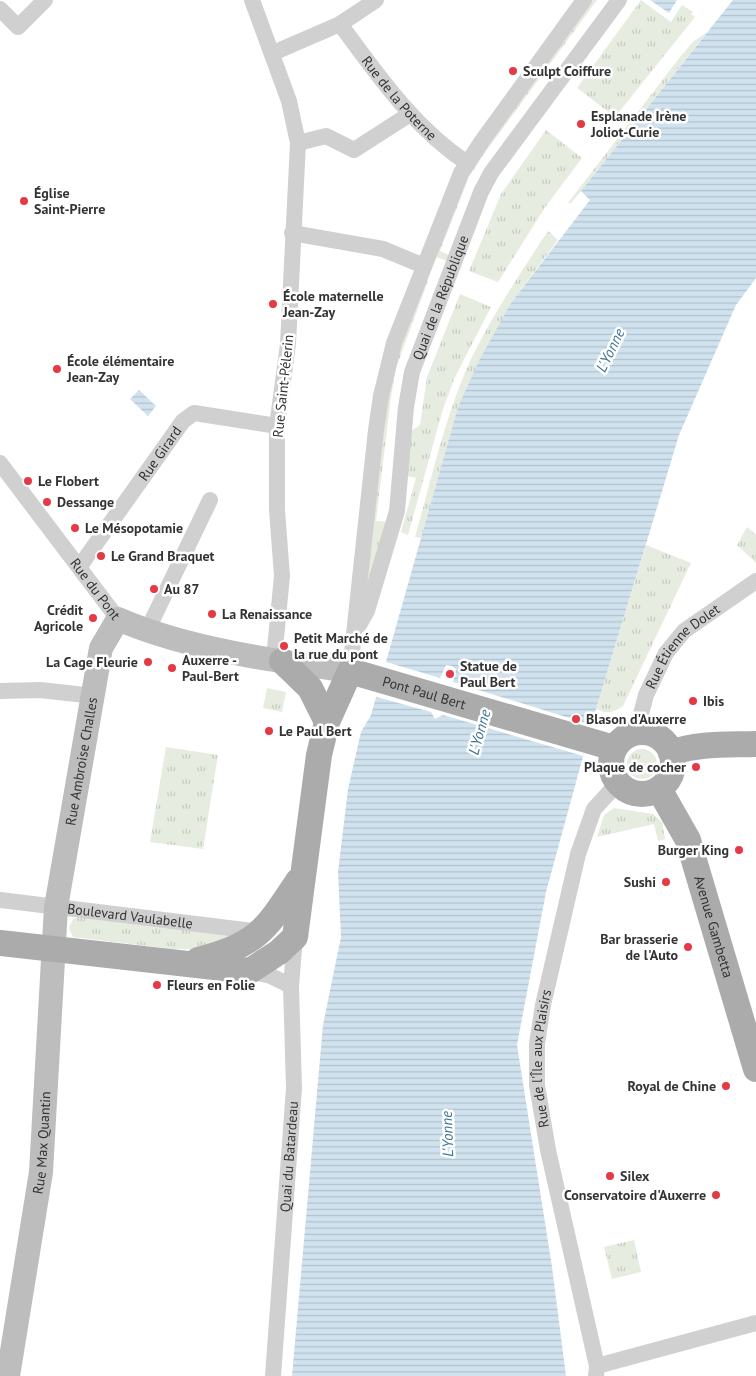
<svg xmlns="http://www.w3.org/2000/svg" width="756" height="1376" viewBox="0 0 756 1376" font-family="'PT Sans',sans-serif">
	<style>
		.grass { fill: url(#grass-tufts) }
		.water { fill: url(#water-rules) }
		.pier { fill: #fff }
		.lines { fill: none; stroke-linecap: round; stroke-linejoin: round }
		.street { stroke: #d0d0d0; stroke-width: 16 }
		.secondary { stroke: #bdbdbd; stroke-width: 24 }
		.primary { stroke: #ababab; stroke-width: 26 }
		.poi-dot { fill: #e63946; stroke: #fff; stroke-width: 2 }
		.labels { text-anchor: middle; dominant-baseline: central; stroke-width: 5; stroke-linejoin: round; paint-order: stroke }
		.poi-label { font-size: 14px; font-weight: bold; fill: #333; stroke: #fff; text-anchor: start }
		.street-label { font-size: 14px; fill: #333; stroke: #fff }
		.water-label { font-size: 15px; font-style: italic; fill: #3f7597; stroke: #fff }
	</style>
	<defs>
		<pattern id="grass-tufts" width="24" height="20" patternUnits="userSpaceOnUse" patternTransform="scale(1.25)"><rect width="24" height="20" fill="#e6ecdf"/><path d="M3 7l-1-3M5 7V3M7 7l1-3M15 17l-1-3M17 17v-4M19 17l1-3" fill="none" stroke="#c6cbc0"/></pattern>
		<pattern id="water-rules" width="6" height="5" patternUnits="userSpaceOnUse" patternTransform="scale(1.25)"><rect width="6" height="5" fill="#cfe2ee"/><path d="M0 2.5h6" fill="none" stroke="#b2c2cd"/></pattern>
	</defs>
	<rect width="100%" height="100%" fill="#fff"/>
	<path class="grass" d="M 591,0 L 597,0 L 484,154 L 469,177 L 440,251 L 452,256 L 450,262 L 433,256 L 465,175 Z
		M 641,0 L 671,22 L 682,5 L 693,12 L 691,14 L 695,17 L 615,117 L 577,88 Z
		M 707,32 L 581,191 L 571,203 L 568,203 L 680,57 L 693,42 Z
		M 546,130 L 582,158 L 546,206 L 498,282 L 469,271 L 501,194 Z
		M 548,231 L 558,240 L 511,303 L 458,407 L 421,538 L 415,537 C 430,484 442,430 462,380 C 482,330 518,277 548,231 Z
		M 423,279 L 428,281 L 396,368 L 391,397 L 376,521 L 389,522 L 366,598 L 385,397 L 391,367 Z
		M 460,294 L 491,307 L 454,379 L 442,412 L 408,535 L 401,532 L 416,478 L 407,476 L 411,431 L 420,425 L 427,377 Z
		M 747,527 L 756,535 L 756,563 L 737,545 Z
		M 646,545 L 691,563 L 623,706 C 613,713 607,714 596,709 Z
		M 267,688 L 286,692 L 282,712 L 263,708 Z
		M 166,747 L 218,755 L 203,849 L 150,842 Z
		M627 764a15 15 0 1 1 30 0a15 15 0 1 1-30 0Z
		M 614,808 L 653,814 L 662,822 L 665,839 L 658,841 L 654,824 L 597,837 L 604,815 Z
		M 79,917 L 236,935 L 200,949 L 173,949 L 73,937 L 69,928 L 73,919 Z
		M 634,1240 L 641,1272 L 612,1279 L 604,1247 Z"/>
	<path class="water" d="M 650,0 L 677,0 L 669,13 Z
		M 733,0 L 756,0 L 756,278 L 736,305 L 679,435 L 596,709 L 546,892 L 517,1045 L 552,1267 L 566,1376 L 292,1376 L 323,1025 L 341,937 L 338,872 L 348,789 L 361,732 L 371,715 L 458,407 L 480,359 L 511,303 L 590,200 L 581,191 Z
		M 139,390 L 156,406 L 148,416 L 130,399 Z"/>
	<path class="pier" d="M 383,661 L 440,678 L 446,665 L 452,666 L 456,669 L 453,682 L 592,725 L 583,756 L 443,715 L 435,719 L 431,712 L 373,696 Z"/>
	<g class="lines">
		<g class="street">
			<path d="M 252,0 L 289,101 L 298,143 L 288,344 L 277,426 L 277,510 L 282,576 L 274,659"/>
			<path d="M 0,9 L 18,27 L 45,0"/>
			<path id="s1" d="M 340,24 C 377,74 414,128 467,163"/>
			<path d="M 273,53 L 340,24 L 376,0"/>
			<path d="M 298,143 L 326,136 L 354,150 L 410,114"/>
			<path d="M 292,233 L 383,249 L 424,266"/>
			<path id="s2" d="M 0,463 L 118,619"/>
			<path id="s3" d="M 80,566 L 183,421 L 194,413 L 277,426"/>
			<path id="s4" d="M 359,625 L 367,611 L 397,511 L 406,407 L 412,372 L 481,192 L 491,173 L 619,0"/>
			<path d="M 147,631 L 210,500"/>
			<path d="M 350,671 L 376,430 L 381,396 L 394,343 L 461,173 L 482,141 L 584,0"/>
			<path d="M 0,691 L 40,690 L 94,696"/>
			<path id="s5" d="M 641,732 L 640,718 L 646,695 L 666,653 L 684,631 L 756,581"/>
			<path id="s6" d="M 0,900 L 262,932"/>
			<path d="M 250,971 L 271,976 L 291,986"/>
			<path d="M 597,1366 L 756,1323"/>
			<path id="s7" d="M 273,1376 L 294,1088 L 291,986 L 295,937"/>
			<path id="s8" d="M 596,1376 L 597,1366 L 548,1150 L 537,1085 L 537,1044 L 543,1005 L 578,854 L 594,809 L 618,783"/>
		</g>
		<path class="secondary" id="s9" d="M 8,1376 L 41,1172 L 56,907 L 101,648 L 118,619 C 187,649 275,661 350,671"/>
		<g class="primary">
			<path d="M 282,661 L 310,688 L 327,722"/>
			<circle cx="642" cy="763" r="31"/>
			<path d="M 671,753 C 698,743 727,745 756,744"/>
			<path id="s10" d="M 659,789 L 688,840 L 756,1069"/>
			<path id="s11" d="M 0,943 L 250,971 L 279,952 L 295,937 L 319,755 L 327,722 L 350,671 L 614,748"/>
			<path d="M 198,960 C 258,944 265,931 298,881"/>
		</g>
	</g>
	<g class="poi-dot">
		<circle cx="513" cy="71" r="5"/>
		<circle cx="581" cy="124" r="5"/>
		<circle cx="24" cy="201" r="5"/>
		<circle cx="273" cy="304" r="5"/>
		<circle cx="57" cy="369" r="5"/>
		<circle cx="28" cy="481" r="5"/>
		<circle cx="47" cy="502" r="5"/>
		<circle cx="75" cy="528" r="5"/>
		<circle cx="101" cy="556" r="5"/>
		<circle cx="154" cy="589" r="5"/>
		<circle cx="212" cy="614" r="5"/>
		<circle cx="93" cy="618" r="5"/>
		<circle cx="284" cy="646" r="5"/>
		<circle cx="148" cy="662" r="5"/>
		<circle cx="172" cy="668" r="5"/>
		<circle cx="450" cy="674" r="5"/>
		<circle cx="693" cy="701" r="5"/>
		<circle cx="576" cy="719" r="5"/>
		<circle cx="269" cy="731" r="5"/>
		<circle cx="696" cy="767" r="5"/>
		<circle cx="739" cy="850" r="5"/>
		<circle cx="666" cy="882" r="5"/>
		<circle cx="688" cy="947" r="5"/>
		<circle cx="157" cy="985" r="5"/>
		<circle cx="726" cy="1086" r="5"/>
		<circle cx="610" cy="1176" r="5"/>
		<circle cx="716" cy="1195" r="5"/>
	</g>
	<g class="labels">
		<g class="poi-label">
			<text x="523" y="71">Sculpt Coiffure</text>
			<text x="591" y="116">Esplanade Irène<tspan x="591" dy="16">Joliot-Curie</tspan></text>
			<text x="34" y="193">Église<tspan x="34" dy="16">Saint-Pierre</tspan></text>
			<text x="283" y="296">École maternelle<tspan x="283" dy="16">Jean-Zay</tspan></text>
			<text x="67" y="361">École élémentaire<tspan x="67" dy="16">Jean-Zay</tspan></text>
			<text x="38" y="481">Le Flobert</text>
			<text x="57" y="502">Dessange</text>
			<text x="85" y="528">Le Mésopotamie</text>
			<text x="111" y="556">Le Grand Braquet</text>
			<text x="164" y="589">Au 87</text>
			<text x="83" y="610" text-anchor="end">Crédit<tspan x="83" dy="16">Agricole</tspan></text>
			<text x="222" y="614">La Renaissance</text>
			<text x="294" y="638">Petit Marché de<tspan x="294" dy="16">la rue du pont</tspan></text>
			<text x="182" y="660">Auxerre -<tspan x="182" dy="16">Paul-Bert</tspan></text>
			<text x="138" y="662" text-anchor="end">La Cage Fleurie</text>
			<text x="460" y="666">Statue de<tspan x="460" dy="16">Paul Bert</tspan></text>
			<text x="703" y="701">Ibis</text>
			<text x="586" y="719">Blason d'Auxerre</text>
			<text x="279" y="731">Le Paul Bert</text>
			<text x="686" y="767" text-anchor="end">Plaque de cocher</text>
			<text x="729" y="850" text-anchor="end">Burger King</text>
			<text x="656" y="882" text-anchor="end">Sushi</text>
			<text x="678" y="939" text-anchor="end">Bar brasserie<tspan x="678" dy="16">de l'Auto</tspan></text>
			<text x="167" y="985">Fleurs en Folie</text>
			<text x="716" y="1086" text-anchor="end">Royal de Chine</text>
			<text x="620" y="1176">Silex</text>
			<text x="706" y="1195" text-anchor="end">Conservatoire d'Auxerre</text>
		</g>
		<g class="street-label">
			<text stroke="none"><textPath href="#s1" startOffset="95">Rue de la Poterne</textPath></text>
			<text stroke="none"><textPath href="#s4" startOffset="340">Quai de la République</textPath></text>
			<text transform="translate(283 386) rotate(-84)">Rue Saint-Pélerin</text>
			<text stroke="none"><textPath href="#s3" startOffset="138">Rue Girard</textPath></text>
			<text stroke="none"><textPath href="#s2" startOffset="158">Rue du Pont</textPath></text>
			<text stroke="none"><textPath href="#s5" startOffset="100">Rue Étienne Dolet</textPath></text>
			<text stroke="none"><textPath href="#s11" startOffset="659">Pont Paul Bert</textPath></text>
			<text stroke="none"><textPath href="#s9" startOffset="620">Rue Ambroise Challes</textPath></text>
			<text stroke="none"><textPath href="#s6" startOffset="131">Boulevard Vaulabelle</textPath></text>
			<text stroke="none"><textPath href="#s10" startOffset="149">Avenue Gambetta</textPath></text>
			<text stroke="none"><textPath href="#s8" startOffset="324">Rue de l'Île aux Plaisirs</textPath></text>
			<text stroke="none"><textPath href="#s9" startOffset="236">Rue Max Quantin</textPath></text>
			<text stroke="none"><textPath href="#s7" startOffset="220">Quai du Batardeau</textPath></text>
		</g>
		<g class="water-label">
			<text transform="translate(610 350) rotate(-64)">L'Yonne</text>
			<text transform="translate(479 732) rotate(-74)">L'Yonne</text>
			<text transform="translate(447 1134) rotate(-92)">L'Yonne</text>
		</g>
	</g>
</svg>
